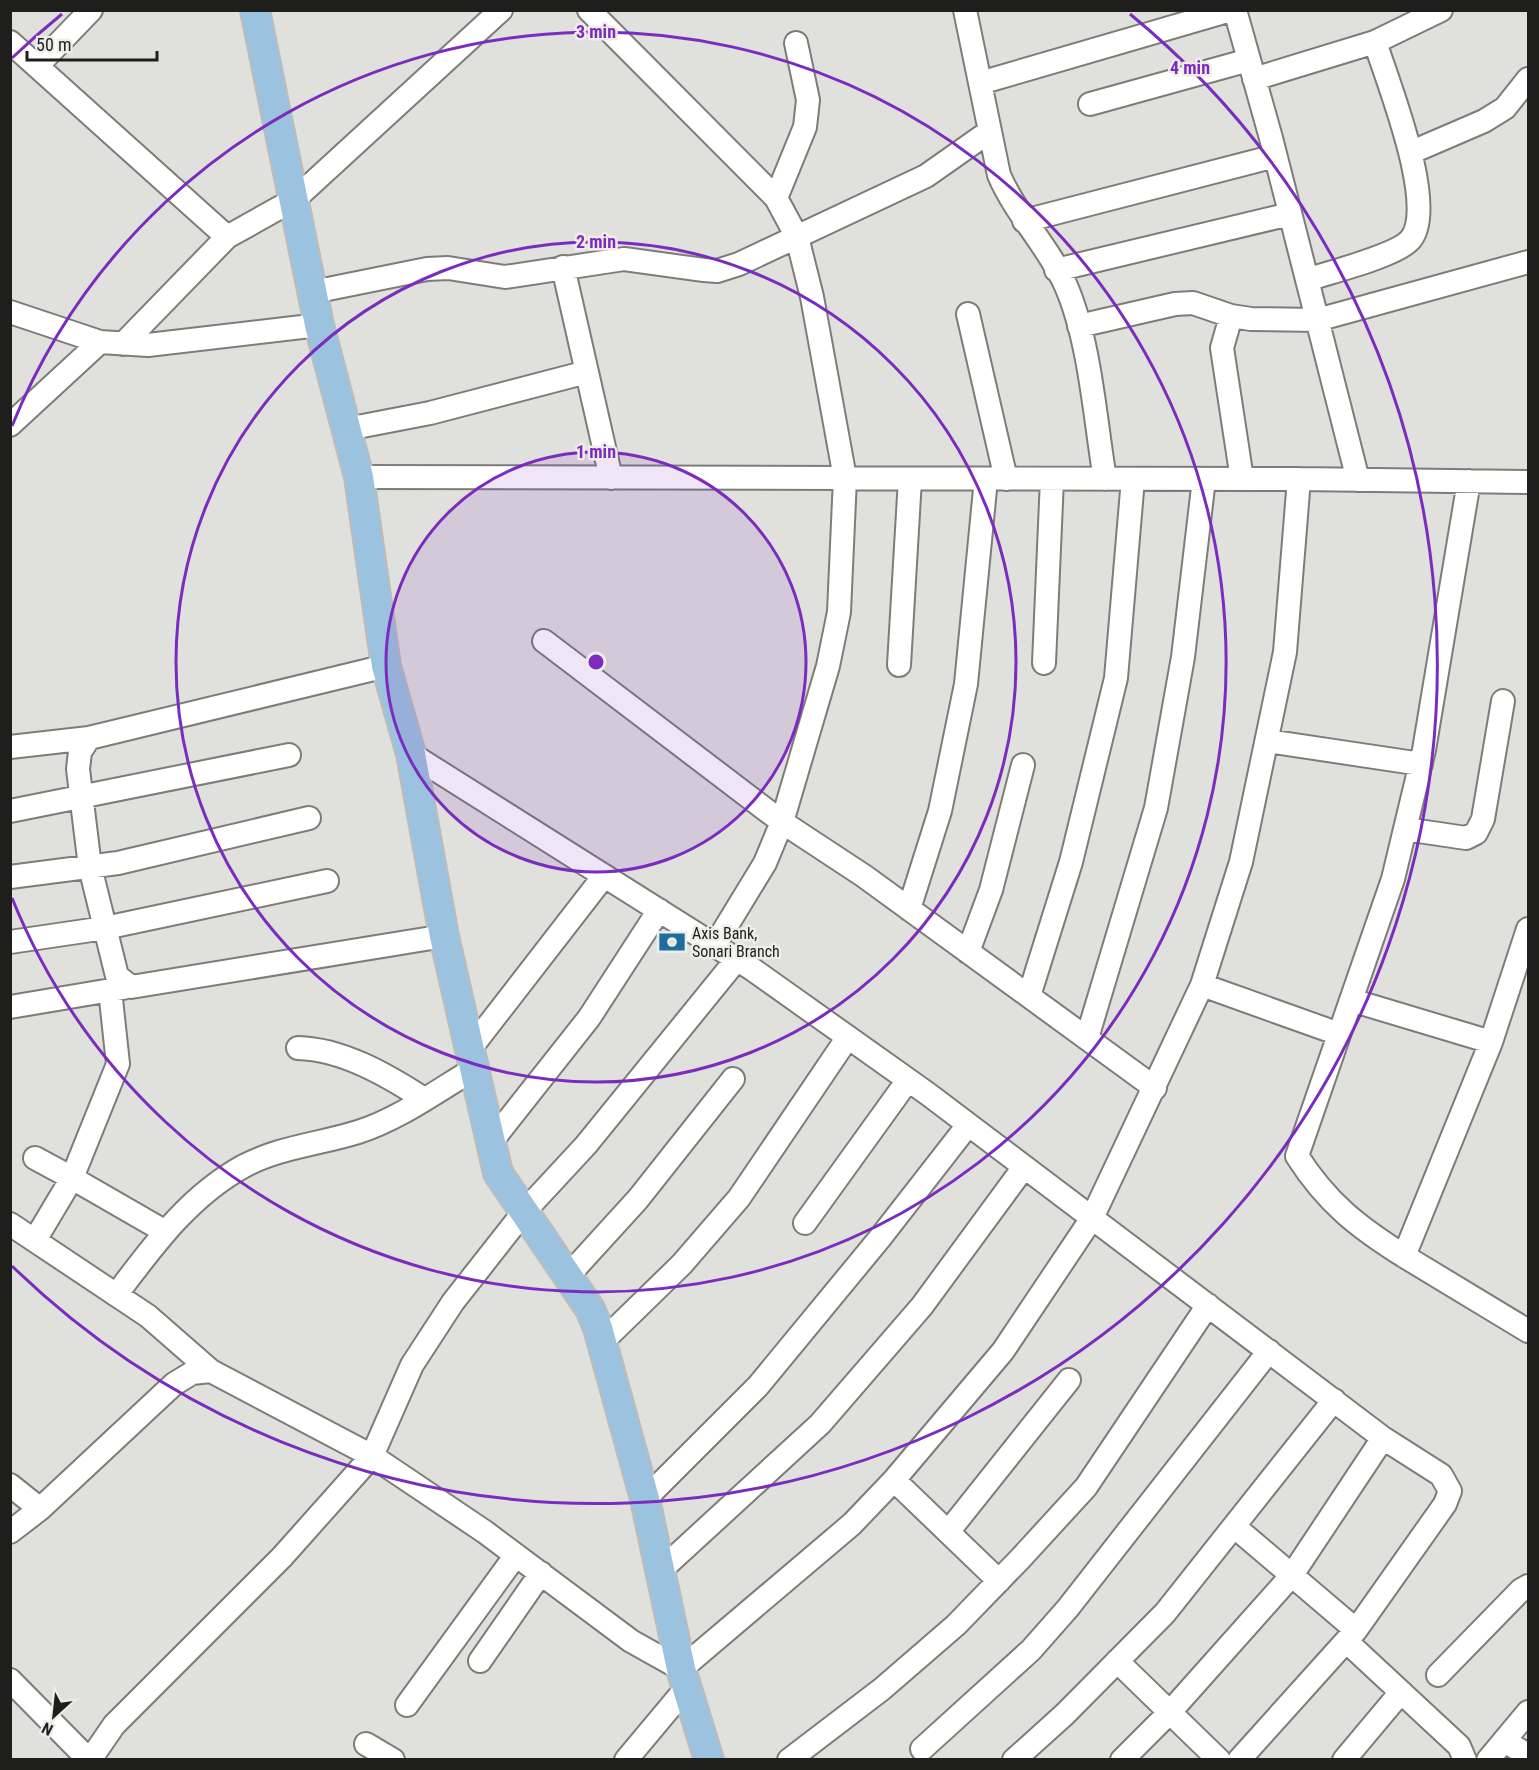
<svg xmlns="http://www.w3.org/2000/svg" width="1539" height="1770" viewBox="0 0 1539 1770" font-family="'Roboto Condensed',sans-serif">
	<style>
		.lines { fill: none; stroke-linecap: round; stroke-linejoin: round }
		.minor-casing { stroke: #7d7c79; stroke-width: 26 }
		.major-casing { stroke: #bcbcbb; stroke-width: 32 }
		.minor { stroke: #fff; stroke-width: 22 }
		.major { stroke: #9bc3df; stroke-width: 28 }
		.ring { fill: none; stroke: #7b2cbf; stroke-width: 3 }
		.labels { text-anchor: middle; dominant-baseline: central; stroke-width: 5; stroke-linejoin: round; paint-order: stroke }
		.poi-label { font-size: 16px; fill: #1e1e1c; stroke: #eeede9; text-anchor: start }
		.centre { fill: #7b2cbf; stroke: #eeede9; stroke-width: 3 }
		.ring-label { font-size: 18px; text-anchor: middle; font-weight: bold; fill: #7b2cbf; stroke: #eeede9; stroke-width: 5; stroke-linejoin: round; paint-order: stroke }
	</style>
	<rect width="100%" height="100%" fill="#e0e0dc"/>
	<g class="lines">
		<defs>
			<path id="minor" d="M 589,10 L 776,198 L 797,237 L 812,297 L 845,478 L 839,612 L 828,666 L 782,822 L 765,863 L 715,945
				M 965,10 L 999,175 C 1016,215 1049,247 1066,286 C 1090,341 1095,419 1105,479
				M 1235,10 L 1271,138 L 1358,480
				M 10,42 L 227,237
				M 37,66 L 91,10
				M 1254,79 L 1375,42 L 1441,10
				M 980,83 L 1231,10
				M 1090,104 L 1249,60
				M 1412,152 L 1484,121 L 1505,108 L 1528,79
				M 776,198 L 805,127 L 808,100 L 796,43
				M 1024,221 L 1275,156
				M 563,267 L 611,478
				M 1056,270 L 1290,214
				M 1307,280 C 1330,272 1396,256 1410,240 C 1439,209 1387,80 1375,42
				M 313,292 L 427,269 L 448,268 L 505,277 L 624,259 L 704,270 L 717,271 L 739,264 L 926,176 L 990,131
				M 10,312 L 100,342 L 148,345 L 319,325
				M 968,314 L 1006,479
				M 1231,316 L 1222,348 L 1242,479
				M 1079,326 L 1175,304 L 1193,303 L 1231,316 L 1251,319 L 1317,320 L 1528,262
				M 123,344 L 227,237 L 295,199 L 501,10
				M 10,425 L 100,342
				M 347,429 L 430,413 L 587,372
				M 359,477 L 1299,479 L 1528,482
				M 544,641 L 782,822 L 864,876 L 1155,1088
				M 1044,663 L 1052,479
				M 899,665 L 910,479
				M 386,666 L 89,738 L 80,752 L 78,769 L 90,867 L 117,976 L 131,987 L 444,936
				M 1267,741 L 1421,764
				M 10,747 L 89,738
				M 411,754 L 752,969 L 928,1094 L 1383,1438 L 1441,1475 L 1450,1491 L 1445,1504 L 1356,1630 L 1239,1760
				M 10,811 L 289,755
				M 1405,829 L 1466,838 L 1476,833 L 1483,819 L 1503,701
				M 10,877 L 118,863 L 309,818
				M 909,909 L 940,811 L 966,684 L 986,479
				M 1528,929 L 1491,1042 L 1404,1256 L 1528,1331
				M 10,942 L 105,928 L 327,881
				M 968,952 L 991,890 L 1023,765
				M 1202,985 L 1339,1034
				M 110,990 L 118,1064 L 72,1178 L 164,1231
				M 1029,996 L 1071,862 L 1116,678 L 1133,479
				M 1351,1000 L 1491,1042
				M 10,1007 L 123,988
				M 1087,1038 L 1156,808 L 1183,657 L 1204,479
				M 298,1048 C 342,1049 387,1075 424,1099
				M 470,1049 L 604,876
				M 491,1142 L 589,1018 L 659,910
				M 805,1223 L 908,1080
				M 10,1224 L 148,1316 L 211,1371
				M 35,1240 L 72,1178 L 35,1158
				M 1404,1256 C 1358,1227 1327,1203 1297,1156 L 1393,879 L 1424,750 L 1469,481
				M 567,1277 L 638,1199 L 733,1079
				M 116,1295 C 153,1246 189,1196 244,1166 C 280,1147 320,1144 358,1132 C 399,1119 437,1091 474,1069
				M 603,1341 L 682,1264 L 739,1198 L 848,1037
				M 894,1480 L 999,1581
				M 10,1485 L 40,1509
				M 645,1499 L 758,1386 L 880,1238 L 968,1125
				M 1235,1527 L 1356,1630
				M 10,1532 L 40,1509 L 174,1384 L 192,1373 L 211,1371 L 372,1456 L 485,1532 L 631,1641 L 681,1669 L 852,1524 L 894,1480 L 1003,1351 L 1092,1218 L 1202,985 L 1241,862 L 1285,652 L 1299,479
				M 948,1532 L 1069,1380
				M 661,1570 L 820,1424 L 922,1306 L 1024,1167
				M 1346,1641 L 1459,1746 L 1465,1760
				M 480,1661 L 541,1573
				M 1117,1661 L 1219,1760
				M 1438,1675 L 1521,1590 L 1528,1586
				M 10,1680 L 89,1760
				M 407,1705 L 516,1555
				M 1504,1741 L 1528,1755
				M 366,1744 L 393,1760
				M 922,1749 L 1031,1650 L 1068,1608 L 1269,1351
				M 90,1760 L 114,1725 L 282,1557 L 372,1456 L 412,1365 L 453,1302 L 523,1213 L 586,1145 L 737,959
				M 626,1760 L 687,1687
				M 789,1760 L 882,1689 L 956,1625 L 1020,1559 L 1086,1487 L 1208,1305
				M 1014,1760 L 1065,1714 L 1165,1613 L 1334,1400
				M 1122,1760 L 1170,1712 L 1292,1575 L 1383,1438
				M 1344,1760 L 1401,1692
				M 1488,1760 L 1528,1712"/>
			<path id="major" d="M 255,10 L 319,325 L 359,477 L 386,666 L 411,754 L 444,936 L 498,1173 L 590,1309 L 598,1328 L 645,1499 L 681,1669 L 709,1760"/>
		</defs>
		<use href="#minor" class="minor-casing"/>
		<use href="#major" class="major-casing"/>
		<use href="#minor" class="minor"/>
		<use href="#major" class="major"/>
	</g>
	<circle cx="596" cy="662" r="210" fill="#7b2cbf" fill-opacity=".12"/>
	<g class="ring">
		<circle cx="596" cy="662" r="210"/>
		<circle cx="596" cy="662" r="420"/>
		<path d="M12 426A630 630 0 1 1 12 898"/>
		<path d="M12 58A840 840 0 0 1 62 14M1130 14A840 840 0 1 1 12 1266"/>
	</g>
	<defs>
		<symbol id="bank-bare" viewBox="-9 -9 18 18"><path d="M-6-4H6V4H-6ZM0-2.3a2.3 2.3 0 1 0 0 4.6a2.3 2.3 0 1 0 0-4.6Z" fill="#1c6e9f" stroke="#eeede9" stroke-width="2.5" paint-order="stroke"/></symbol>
	</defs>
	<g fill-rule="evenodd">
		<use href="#bank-bare" x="653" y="923" width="38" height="38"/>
	</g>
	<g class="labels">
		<g class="poi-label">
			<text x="692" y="933">Axis Bank,<tspan x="692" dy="18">Sonari Branch</tspan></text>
		</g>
	</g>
	<circle cx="596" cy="662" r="9" class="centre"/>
	<g class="ring-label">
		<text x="596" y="38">3 min</text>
		<text x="1190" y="74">4 min</text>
		<text x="596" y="248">2 min</text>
		<text x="596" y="458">1 min</text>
	</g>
	<rect width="1539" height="1770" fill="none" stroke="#1e1e1c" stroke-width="24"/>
	<g transform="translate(54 1716) rotate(207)" stroke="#eeede9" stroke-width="4.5" paint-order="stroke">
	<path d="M0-4.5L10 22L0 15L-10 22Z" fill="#1e1e1c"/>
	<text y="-9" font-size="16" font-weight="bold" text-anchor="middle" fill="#1e1e1c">N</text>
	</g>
	<path d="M27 51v9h130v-9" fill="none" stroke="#1e1e1c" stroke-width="3"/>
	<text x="36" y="51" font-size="18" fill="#1e1e1c" stroke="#eeede9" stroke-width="4.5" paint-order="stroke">50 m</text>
</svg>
